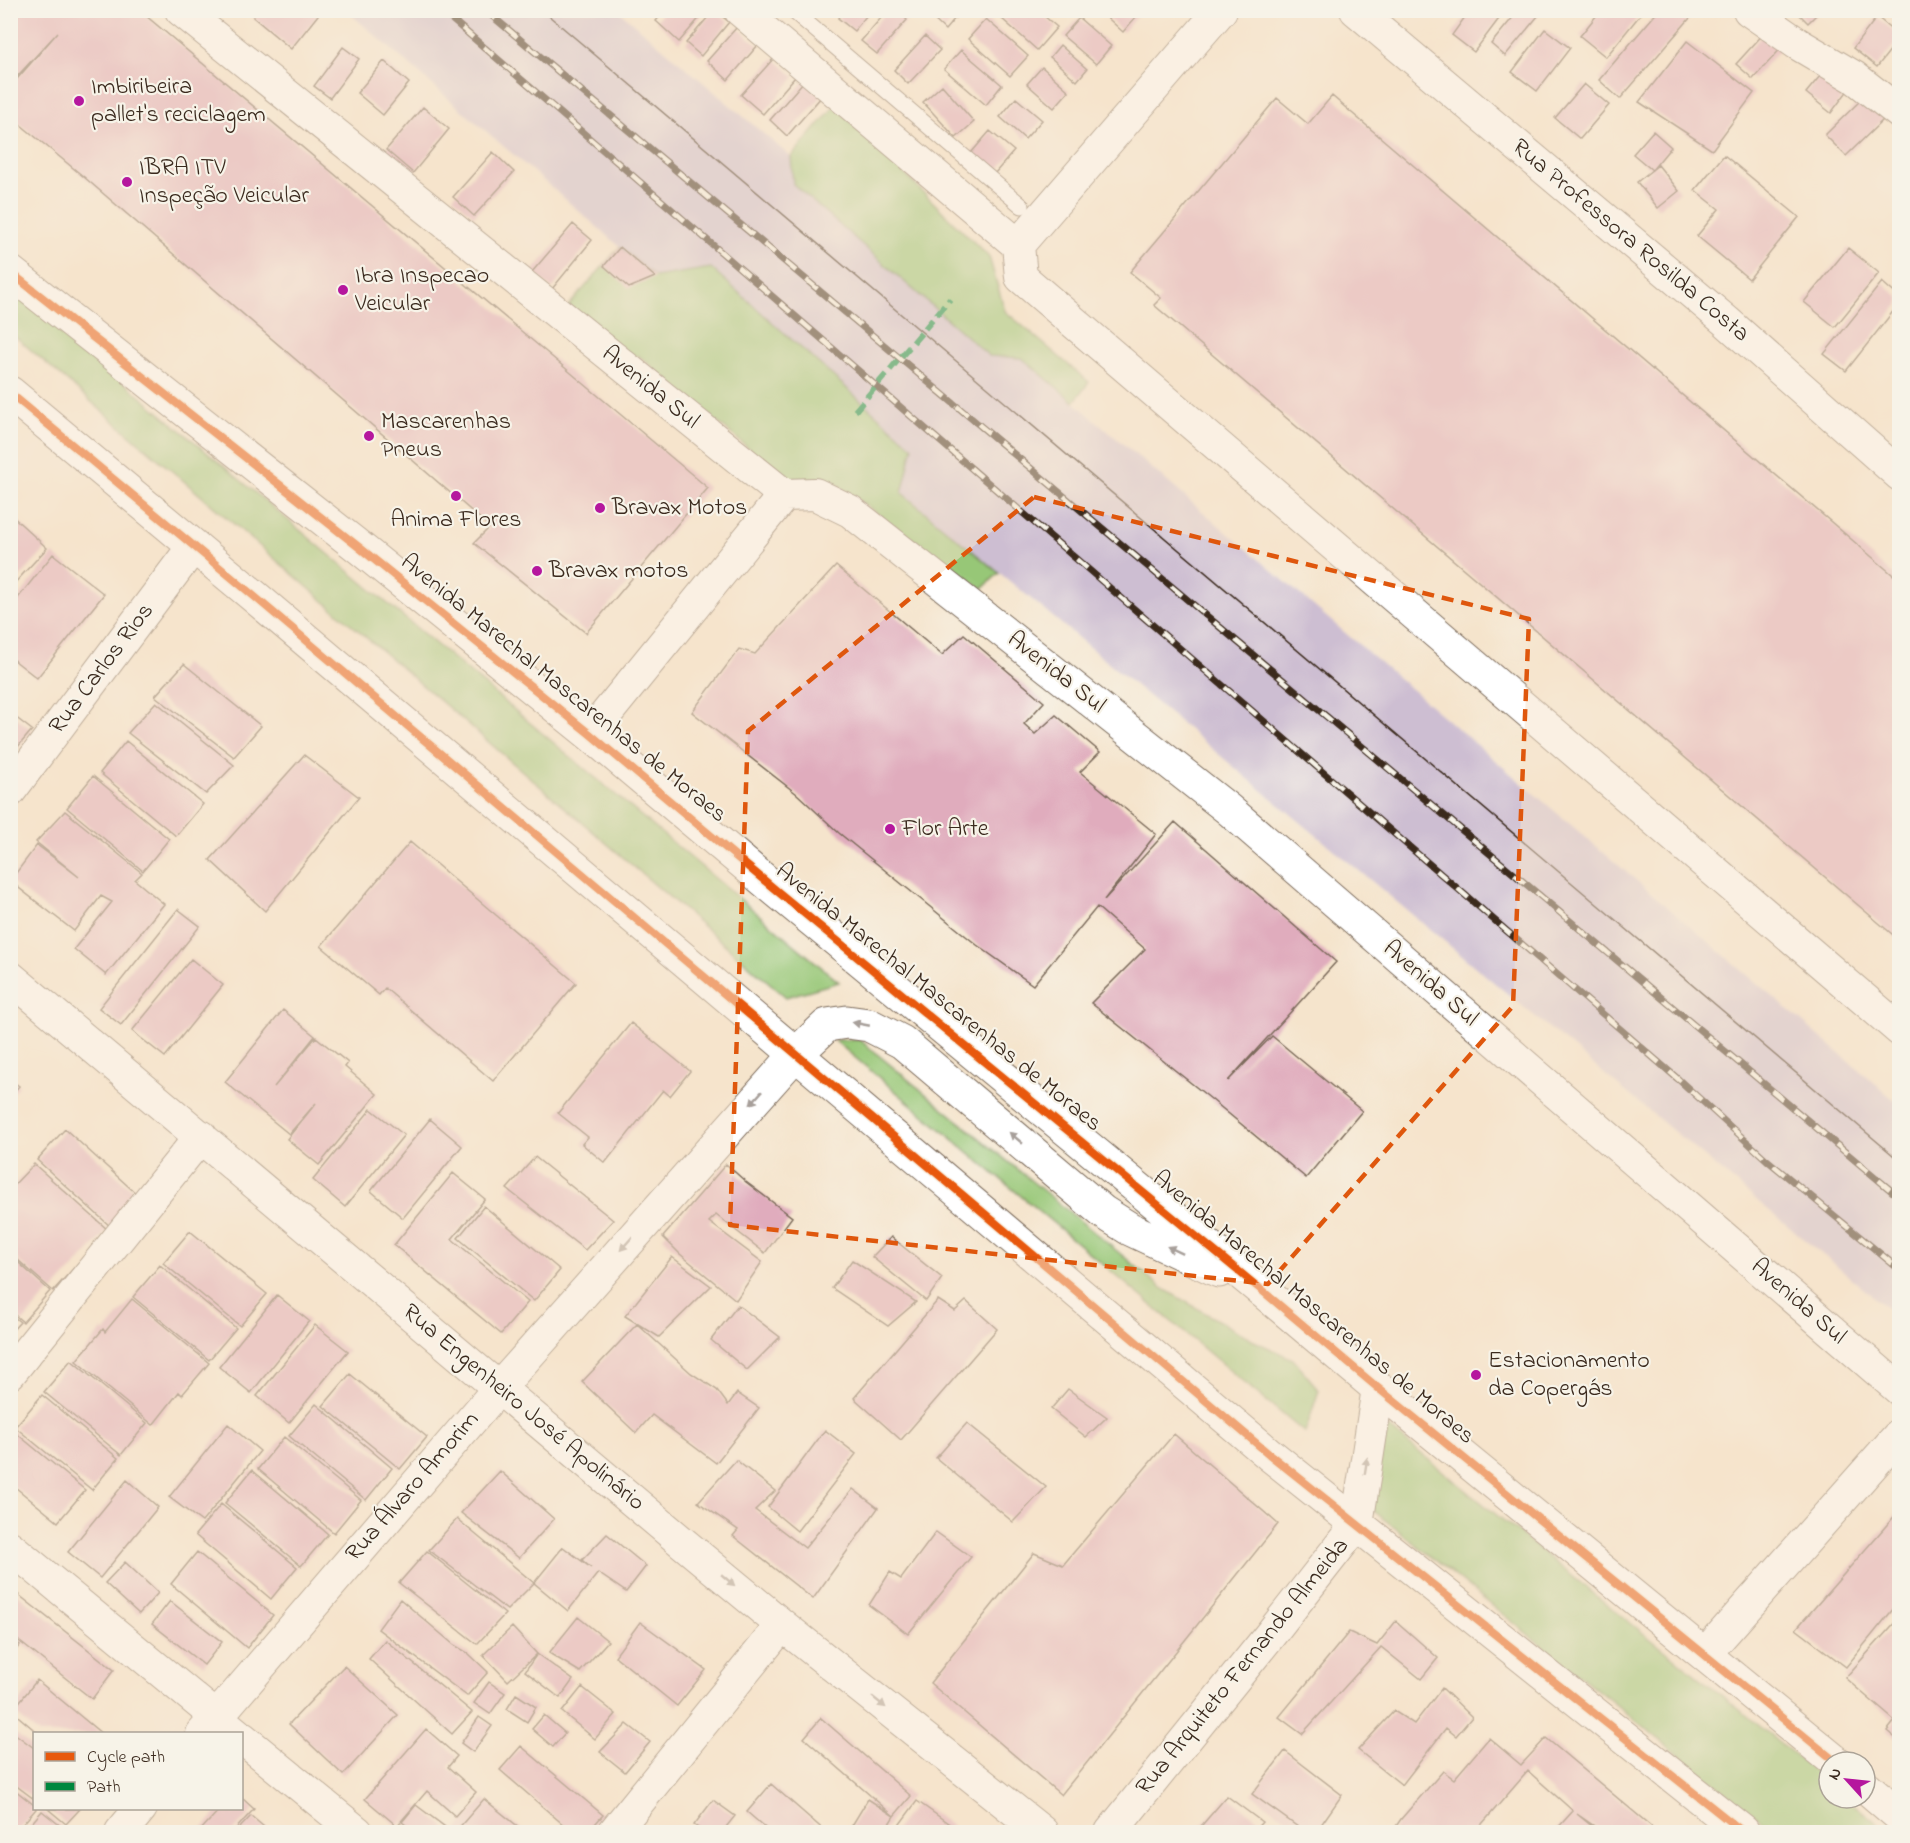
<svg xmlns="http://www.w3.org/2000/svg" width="1910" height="1843" viewBox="0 0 1910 1843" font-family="'Indie Flower',sans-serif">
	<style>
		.industrial { fill: #cdbed2 }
		.green { fill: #97c777; stroke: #69784a; stroke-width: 1.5 }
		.building { fill: #e0acbd }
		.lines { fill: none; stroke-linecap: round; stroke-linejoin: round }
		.lane-casing { stroke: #7c6b5b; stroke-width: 17 }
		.street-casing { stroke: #7c6b5b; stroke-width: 34 }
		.highway-casing { stroke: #7c6b5b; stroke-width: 35 }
		.lane { stroke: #fff; stroke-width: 15 }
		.street { stroke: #fff; stroke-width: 32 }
		.highway { stroke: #fff; stroke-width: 33 }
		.tram { stroke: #3b2a1e; stroke-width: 1.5 }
		.rail-casing { stroke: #3b2a1e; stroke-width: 7 }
		.rail { stroke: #f7f3e8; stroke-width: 4.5; stroke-dasharray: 14; stroke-linecap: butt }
		.quiet { stroke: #00873e; stroke-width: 6; stroke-dasharray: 12 6; stroke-linecap: butt }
		.cycleway-casing { stroke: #f7f3e8; stroke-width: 11 }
		.cycleway { stroke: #e8590c; stroke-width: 8 }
		.oneway { fill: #a79f9a }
		.marked { fill: none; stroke: #df570d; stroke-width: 4.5; stroke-dasharray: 12 8; stroke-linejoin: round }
		.poi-dot { fill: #b5179e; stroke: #f7f3e8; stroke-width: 2 }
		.labels { text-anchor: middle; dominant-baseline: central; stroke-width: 4.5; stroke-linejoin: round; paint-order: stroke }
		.poi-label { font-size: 24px; fill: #3b2a1e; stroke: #f7f3e8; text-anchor: start }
		.street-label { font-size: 24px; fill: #3b2a1e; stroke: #f7f3e8 }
	</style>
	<rect width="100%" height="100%" fill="#f7f3e8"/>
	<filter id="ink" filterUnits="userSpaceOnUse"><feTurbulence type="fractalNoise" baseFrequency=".0167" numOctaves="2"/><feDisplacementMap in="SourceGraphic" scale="12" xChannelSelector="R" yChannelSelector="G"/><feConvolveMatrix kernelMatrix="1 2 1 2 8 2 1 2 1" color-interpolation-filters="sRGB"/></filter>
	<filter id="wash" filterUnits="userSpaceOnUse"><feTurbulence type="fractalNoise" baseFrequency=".008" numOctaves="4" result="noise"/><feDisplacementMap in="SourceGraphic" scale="24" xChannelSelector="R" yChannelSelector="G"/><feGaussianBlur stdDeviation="1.35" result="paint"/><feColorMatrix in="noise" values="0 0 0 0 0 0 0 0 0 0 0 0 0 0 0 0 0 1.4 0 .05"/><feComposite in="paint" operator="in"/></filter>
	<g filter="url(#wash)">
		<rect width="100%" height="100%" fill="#f5e4cc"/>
		<path class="industrial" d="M 347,11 L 619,11 L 791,157 L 793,184 L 989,356 L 1022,358 L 1899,1104 L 1899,1318 L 902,492 L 913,447 L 655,277 Z"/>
		<path class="green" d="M 835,106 L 989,257 L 1005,311 L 1089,382 L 1074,402 L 1022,358 L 989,356 L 793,184 L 791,157 Z
			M 620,247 L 655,277 L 711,268 L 913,447 L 902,493 L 999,573 L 982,589 L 836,484 L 826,481 L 790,479 L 780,475 L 639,356 L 621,358 L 564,311 Z
			M 10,287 L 839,982 L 786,997 L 11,333 Z
			M 834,1040 L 860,1040 L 1162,1288 L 1252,1340 L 1293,1359 L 1319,1390 L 1305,1433 Z
			M 1387,1426 L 1604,1602 L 1745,1714 L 1829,1783 L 1829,1798 L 1846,1798 L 1888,1832 L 1775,1832 L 1370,1508 Z"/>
		<g id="blocks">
			<path class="building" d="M 10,10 L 139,10 L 708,488 L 586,633 L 474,543 L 490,527 L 84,177 L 10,116 L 10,87 L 58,32 L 10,84 Z
				M 258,10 L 322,10 L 291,49 L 253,17 Z
				M 665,10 L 696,10 L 702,15 L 679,42 L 656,21 Z
				M 714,10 L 729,22 L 701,56 L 686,43 Z
				M 844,10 L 871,10 L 854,31 L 838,18 Z
				M 888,10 L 898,10 L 907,20 L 877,54 L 861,41 Z
				M 935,10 L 962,10 L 945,30 L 930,16 Z
				M 992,10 L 1037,10 L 1057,27 L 1037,50 Z
				M 1099,10 L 1142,10 L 1123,32 Z
				M 1470,10 L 1494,10 L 1501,16 L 1474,52 L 1452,35 Z
				M 1519,10 L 1543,10 L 1505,56 L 1491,44 Z
				M 1601,10 L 1644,10 L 1606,57 L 1580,36 Z
				M 1659,10 L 1697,10 L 1620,99 L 1599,80 Z
				M 1795,10 L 1821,10 L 1808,23 Z
				M 1877,17 L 1899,35 L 1899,39 L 1877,67 L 1853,48 Z
				M 1079,18 L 1111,46 L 1096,64 L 1063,36 Z
				M 986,19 L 1028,56 L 1010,76 L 968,39 Z
				M 737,27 L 758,45 L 728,80 L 707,61 Z
				M 1545,29 L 1570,48 L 1537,91 L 1512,72 Z
				M 1767,30 L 1784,45 L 1753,79 L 1736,64 Z
				M 925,36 L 940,50 L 908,84 L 894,70 Z
				M 1687,41 L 1754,93 L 1712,150 L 1639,102 Z
				M 1060,45 L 1087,69 L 1077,81 L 1050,57 Z
				M 343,47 L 359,59 L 330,98 L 314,86 Z
				M 961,50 L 1002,85 L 986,105 L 944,69 Z
				M 774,58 L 795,77 L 763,114 L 741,95 Z
				M 384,61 L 409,83 L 383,115 L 357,93 Z
				M 1042,67 L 1069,91 L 1054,108 L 1027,84 Z
				M 1825,70 L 1849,89 L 1831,113 L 1806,93 Z
				M 804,81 L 822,96 L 787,136 L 770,120 Z
				M 1584,84 L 1609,105 L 1580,139 L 1555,118 Z
				M 942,85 L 974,122 L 956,138 L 923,102 Z
				M 1332,96 L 1899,580 L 1899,940 L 1154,305 L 1161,298 L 1130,272 L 1277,98 L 1308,124 Z
				M 1016,98 L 1042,120 L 1025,139 L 1000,117 Z
				M 1863,98 L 1884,119 L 1846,156 L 1825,135 Z
				M 423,107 L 449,129 L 413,173 L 386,150 Z
				M 990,131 L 1014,151 L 995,173 L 971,153 Z
				M 1653,131 L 1671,147 L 1652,170 L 1633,154 Z
				M 493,152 L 514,172 L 474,216 L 453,197 Z
				M 1724,155 L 1799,217 L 1749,279 L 1697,236 L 1719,209 L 1695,190 Z
				M 1658,165 L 1679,191 L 1658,208 L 1637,182 Z
				M 573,224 L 592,240 L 552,289 L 532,272 Z
				M 620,247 L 655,277 L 629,288 L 604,266 Z
				M 1848,248 L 1879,273 L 1835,327 L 1804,302 Z
				M 1882,282 L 1899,297 L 1899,304 L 1846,371 L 1824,354 Z
				M 10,514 L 47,548 L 10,588 Z
				M 53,554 L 104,594 L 37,678 L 10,657 L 10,608 Z
				M 836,566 L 942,655 L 964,634 L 1044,702 L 1024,724 L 1035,734 L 1056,715 L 1100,752 L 1080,772 L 1156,834 L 1104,900 L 1175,822 L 1336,962 L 1228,1081 L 1272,1036 L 1362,1111 L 1306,1178 L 1211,1099 L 1091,1003 L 1145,949 L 1097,907 L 1033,985 L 977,945 L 839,833 L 797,794 L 692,712 L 739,649 L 755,654 Z
				M 184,664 L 261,726 L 234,757 L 155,696 Z
				M 156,702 L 234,765 L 206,794 L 128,733 Z
				M 10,713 L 32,730 L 10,756 Z
				M 126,741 L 203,804 L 176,836 L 100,773 Z
				M 304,755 L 359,797 L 265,911 L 210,860 Z
				M 93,776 L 169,839 L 143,871 L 67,808 Z
				M 65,811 L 142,873 L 135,880 L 164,904 L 106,975 L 74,949 L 112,902 L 101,896 L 74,931 L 10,881 L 37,845 L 79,877 L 36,842 Z
				M 410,842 L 576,983 L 493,1081 L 385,988 L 379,995 L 321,946 Z
				M 178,909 L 200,926 L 121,1025 L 99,1008 Z
				M 191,959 L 223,985 L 165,1057 L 132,1031 Z
				M 283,1010 L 315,1036 L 274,1087 L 316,1037 L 348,1063 L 345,1067 L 377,1094 L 319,1165 L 287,1139 L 316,1103 L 289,1134 L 225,1082 Z
				M 631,1023 L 690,1071 L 670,1096 L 663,1090 L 605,1163 L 582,1144 L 588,1137 L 558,1113 Z
				M 10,1079 L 19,1086 L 10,1096 Z
				M 371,1109 L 404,1135 L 345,1207 L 313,1180 Z
				M 430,1119 L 462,1146 L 403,1218 L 371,1191 Z
				M 65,1129 L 139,1196 L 111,1227 L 37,1160 Z
				M 535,1157 L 613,1220 L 585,1250 L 507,1189 Z
				M 34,1164 L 108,1230 L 53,1291 L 10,1253 L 10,1189 Z
				M 726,1164 L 746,1182 L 792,1217 L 765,1253 L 716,1215 L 709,1222 L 762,1262 L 736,1300 L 680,1254 L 663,1237 Z
				M 453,1173 L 485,1199 L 452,1239 L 528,1302 L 501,1334 L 394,1245 Z
				M 484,1206 L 560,1270 L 534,1301 L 458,1238 Z
				M 190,1231 L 267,1294 L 240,1326 L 163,1263 Z
				M 891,1237 L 942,1278 L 926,1301 L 872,1257 Z
				M 10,1255 L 50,1291 L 23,1322 L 10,1311 Z
				M 672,1257 L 711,1286 L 659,1337 L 625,1316 Z
				M 852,1260 L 916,1302 L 888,1326 L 832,1288 Z
				M 160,1265 L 236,1328 L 209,1360 L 133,1297 Z
				M 277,1295 L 309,1321 L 251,1393 L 219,1367 Z
				M 132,1299 L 209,1363 L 182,1395 L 179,1392 L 153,1425 L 76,1361 L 103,1329 L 105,1332 Z
				M 938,1300 L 955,1311 L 966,1301 L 997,1329 L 901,1440 L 854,1398 Z
				M 738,1305 L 780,1337 L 747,1370 L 711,1340 Z
				M 10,1314 L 20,1322 L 10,1333 Z
				M 637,1324 L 691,1373 L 717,1390 L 728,1405 L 737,1393 L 759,1408 L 716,1463 L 652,1415 L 636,1433 L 582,1382 Z
				M 315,1325 L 348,1351 L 289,1423 L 257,1396 Z
				M 71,1360 L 147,1423 L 121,1455 L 44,1392 Z
				M 350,1374 L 427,1437 L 400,1469 L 323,1406 Z
				M 1068,1389 L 1107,1417 L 1086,1437 L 1051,1409 Z
				M 42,1395 L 118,1458 L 92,1490 L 15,1427 Z
				M 316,1404 L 392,1468 L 366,1500 L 289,1436 Z
				M 967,1423 L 1046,1487 L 1013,1522 L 936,1458 Z
				M 228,1424 L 260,1451 L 202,1522 L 169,1497 Z
				M 10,1428 L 85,1490 L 58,1522 L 10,1483 Z
				M 825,1430 L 856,1454 L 797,1531 L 768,1507 Z
				M 1174,1434 L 1278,1524 L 1061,1795 L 930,1683 L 1034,1553 L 1063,1565 Z
				M 284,1437 L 361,1500 L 334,1533 L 258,1469 Z
				M 736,1460 L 775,1491 L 755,1510 L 805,1548 L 853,1489 L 878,1508 L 813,1599 L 733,1536 L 738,1530 L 698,1502 Z
				M 252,1470 L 328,1534 L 301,1566 L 225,1503 Z
				M 500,1471 L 554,1519 L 519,1558 L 461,1513 Z
				M 127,1480 L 158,1507 L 100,1578 L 68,1552 Z
				M 221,1504 L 297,1567 L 271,1599 L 195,1535 Z
				M 1899,1511 L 1899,1602 L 1846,1667 L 1796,1629 Z
				M 457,1519 L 534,1583 L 563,1547 L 591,1568 L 582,1560 L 607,1534 L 646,1566 L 626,1592 L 598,1573 L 568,1611 L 534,1583 L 507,1610 L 429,1550 Z
				M 936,1532 L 971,1557 L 908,1634 L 869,1605 L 890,1572 L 901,1579 Z
				M 427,1551 L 505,1614 L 477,1644 L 399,1583 Z
				M 197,1552 L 273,1615 L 247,1648 L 171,1584 Z
				M 125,1562 L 158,1593 L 139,1614 L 105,1583 Z
				M 15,1592 L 114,1670 L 92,1699 L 10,1634 L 10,1597 Z
				M 400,1599 L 454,1645 L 468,1653 L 488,1672 L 467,1696 L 378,1629 Z
				M 170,1601 L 222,1642 L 204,1665 L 152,1624 Z
				M 578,1617 L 608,1641 L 580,1672 L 549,1653 Z
				M 1899,1618 L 1899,1741 L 1887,1731 L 1895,1721 L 1845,1678 Z
				M 1396,1621 L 1438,1658 L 1421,1679 L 1381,1647 L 1302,1734 L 1279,1717 L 1349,1632 L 1377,1645 Z
				M 640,1622 L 706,1670 L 677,1706 L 615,1656 Z
				M 512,1627 L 537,1654 L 508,1681 L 483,1655 Z
				M 10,1638 L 20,1645 L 10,1657 Z
				M 385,1640 L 472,1712 L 452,1734 L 369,1659 Z
				M 537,1654 L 573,1680 L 560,1698 L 525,1671 Z
				M 344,1666 L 398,1715 L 343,1775 L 289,1724 Z
				M 37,1680 L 102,1734 L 39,1734 L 12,1711 Z
				M 489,1682 L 505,1693 L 490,1714 L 474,1703 Z
				M 582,1687 L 616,1714 L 595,1739 L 562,1712 Z
				M 1442,1688 L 1472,1717 L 1456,1736 L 1446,1728 L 1402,1785 L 1358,1750 L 1394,1711 L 1414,1724 Z
				M 516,1694 L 536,1707 L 527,1722 L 507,1709 Z
				M 544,1715 L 565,1733 L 553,1747 L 532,1729 Z
				M 479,1717 L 492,1726 L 473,1752 L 461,1743 Z
				M 821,1718 L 911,1796 L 894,1816 L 804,1738 Z
				M 627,1724 L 650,1742 L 625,1772 L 600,1752 Z
				M 426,1729 L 457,1756 L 448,1767 L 476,1792 L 455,1816 L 427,1791 L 397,1826 L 365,1799 Z
				M 10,1730 L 34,1748 L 34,1799 L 10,1781 Z
				M 1489,1738 L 1521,1765 L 1546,1738 L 1658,1832 L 1603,1832 L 1577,1814 L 1599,1832 L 1554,1832 L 1573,1811 L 1528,1771 L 1475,1832 L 1392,1832 L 1401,1819 L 1443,1771 L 1454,1779 Z
				M 521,1746 L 603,1815 L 588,1832 L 572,1832 L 500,1770 Z
				M 1285,1751 L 1342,1795 L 1316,1832 L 1305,1832 L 1252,1794 Z
				M 771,1784 L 826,1832 L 770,1832 L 747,1812 Z
				M 10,1786 L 34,1805 L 36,1809 L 16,1832 L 10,1832 Z
				M 1227,1796 L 1262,1822 L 1253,1832 L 1196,1832 Z
				M 242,1798 L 254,1809 L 233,1832 L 199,1832 L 220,1809 L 242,1809 Z
				M 484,1799 L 525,1832 L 458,1832 L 456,1831 Z
				M 868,1799 L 894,1816 L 884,1832 L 848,1832 Z
				M 713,1800 L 735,1816 L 722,1832 L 704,1832 L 694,1825 Z
				M 917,1801 L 952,1826 L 947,1832 L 894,1832 Z
				M 416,1805 L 445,1827 L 441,1832 L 415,1832 L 402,1822 Z
				M 48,1809 L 80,1809 L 66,1824 Z
				M 42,1811 L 62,1827 L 58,1832 L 24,1832 Z
				M 251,1816 L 270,1832 L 236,1832 Z"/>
		</g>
	</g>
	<g filter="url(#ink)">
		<use href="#blocks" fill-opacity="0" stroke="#7c6b5b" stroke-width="1.5"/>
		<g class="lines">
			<defs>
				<path id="lane" d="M 792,10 L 1022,206"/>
				<path id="street" d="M 181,10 L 784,495 L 815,494 L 850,511 L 1228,809 L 1900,1390
					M 740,10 L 1018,245
					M 1356,10 L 1727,322 L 1900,475
					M 1749,10 L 1798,44 L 1854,77 L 1900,113
					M 1018,245 L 1021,277 L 1900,1030
					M 1018,245 L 1221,10
					M 590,734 L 784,495
					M 10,791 L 193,547
					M 10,977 L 683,1543 L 782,1625 L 1042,1832
					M 10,1373 L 201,1136
					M 10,1547 L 237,1734
					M 1705,1654 L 1900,1434
					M 202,1734 L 499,1388 L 795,1055
					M 242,1738 L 357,1832
					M 121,1832 L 141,1808
					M 614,1832 L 782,1625
					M 1111,1832 L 1270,1635 L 1357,1524 L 1378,1388"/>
				<path id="highway" d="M 10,272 L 360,548 L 590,734 L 777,891 L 1265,1293 L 1378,1388 L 1836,1762
					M 10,393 L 255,597 L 1269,1454 L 1743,1832
					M 795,1055 L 827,1025 L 847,1022 L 869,1025 L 902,1042 L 1103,1212 L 1130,1229 L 1219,1271
					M 1865,1786 L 1900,1816"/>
			</defs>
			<use href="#lane" class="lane-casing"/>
			<use href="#street" class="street-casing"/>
			<use href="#highway" class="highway-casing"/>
			<use href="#lane" class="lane"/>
			<use href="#street" class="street"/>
			<use href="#highway" class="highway"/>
			<path class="tram" d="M 542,10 L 1900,1161"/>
			<defs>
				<path id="rail" d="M 441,10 L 1678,1079 L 1767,1160 L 1900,1270
					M 485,10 L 1900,1198"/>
			</defs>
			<use href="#rail" class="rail-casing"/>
			<use href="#rail" class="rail"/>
			<path class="quiet" d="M 855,411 L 950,299"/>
			<defs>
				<path id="cycleway" d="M 10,272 L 360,548 L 590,734 L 777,891 L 1265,1293 L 1378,1388 L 1836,1762
					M 10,393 L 255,597 L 1269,1454 L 1743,1832"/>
			</defs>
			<use href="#cycleway" class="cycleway-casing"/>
			<use href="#cycleway" class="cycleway"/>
		</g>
		<defs><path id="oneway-solid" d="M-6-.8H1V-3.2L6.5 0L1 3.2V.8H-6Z" transform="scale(1.5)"/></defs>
		<g class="oneway">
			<use href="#oneway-solid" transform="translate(861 1024) rotate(-169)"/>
			<use href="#oneway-solid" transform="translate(756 1098) rotate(132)"/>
			<use href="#oneway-solid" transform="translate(1016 1138) rotate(-140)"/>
			<use href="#oneway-solid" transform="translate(626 1244) rotate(132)"/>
			<use href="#oneway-solid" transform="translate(1175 1250) rotate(-155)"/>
			<use href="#oneway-solid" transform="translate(1366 1466) rotate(-81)"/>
			<use href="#oneway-solid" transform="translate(728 1580) rotate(40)"/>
			<use href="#oneway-solid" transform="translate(879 1702) rotate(39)"/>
		</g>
	</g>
	<path d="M0 0H1910V1843H0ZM 1034,497 L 1529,619 L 1513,1006 L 1268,1284 L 730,1225 L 748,731 Z" fill="#f5e4cc" fill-opacity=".55" fill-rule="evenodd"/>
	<path class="marked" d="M 1034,497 L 1529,619 L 1513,1006 L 1268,1284 L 730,1225 L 748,731 Z"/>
	<g class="poi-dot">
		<circle cx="79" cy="101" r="6"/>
		<circle cx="127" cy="182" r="6"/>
		<circle cx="343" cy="290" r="6"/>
		<circle cx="369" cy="436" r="6"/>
		<circle cx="456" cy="496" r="6"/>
		<circle cx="600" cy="508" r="6"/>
		<circle cx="537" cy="571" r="6"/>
		<circle cx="890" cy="829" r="6"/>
		<circle cx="1476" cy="1375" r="6"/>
	</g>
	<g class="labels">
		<g class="poi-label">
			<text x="91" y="87">Imbiribeira<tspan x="91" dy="28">pallet's reciclagem</tspan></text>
			<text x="139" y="168">IBRA ITV<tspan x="139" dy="28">Inspeção Veicular</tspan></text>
			<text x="355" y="276">Ibra Inspecao<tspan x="355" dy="28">Veicular</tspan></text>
			<text x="381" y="422">Mascarenhas<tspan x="381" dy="28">Pneus</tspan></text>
			<text x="612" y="508">Bravax Motos</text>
			<text x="456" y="520" text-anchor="middle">Anima Flores</text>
			<text x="549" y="571">Bravax motos</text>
			<text x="902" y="829">Flor Arte</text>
			<text x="1488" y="1361">Estacionamento<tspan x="1488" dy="28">da Copergás</tspan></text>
		</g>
		<g class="street-label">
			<text transform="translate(1630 241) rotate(40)">Rua Professora Rosilda Costa</text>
			<text transform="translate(650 388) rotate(39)">Avenida Sul</text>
			<text transform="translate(102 669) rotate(-53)">Rua Carlos Rios</text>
			<text transform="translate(1056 673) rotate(38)">Avenida Sul</text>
			<text transform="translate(563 689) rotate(39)">Avenida Marechal Mascarenhas de Moraes</text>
			<text transform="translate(1430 984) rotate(41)">Avenida Sul</text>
			<text transform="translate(938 998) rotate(39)">Avenida Marechal Mascarenhas de Moraes</text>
			<text transform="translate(1798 1302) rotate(41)">Avenida Sul</text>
			<text transform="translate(1313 1308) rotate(40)">Avenida Marechal Mascarenhas de Moraes</text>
			<text transform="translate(523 1408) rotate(40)">Rua Engenheiro José Apolinário</text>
			<text transform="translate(413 1487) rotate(-49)">Rua Álvaro Amorim</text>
			<text transform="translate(1243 1667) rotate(-51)">Rua Arquiteto Fernando Almeida</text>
		</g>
	</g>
	<rect width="1910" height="1843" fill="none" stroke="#f7f3e8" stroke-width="36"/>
	<rect x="33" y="1732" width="210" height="78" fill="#f7f3e8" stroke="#aca397" stroke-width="1.5"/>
	<rect x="45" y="1752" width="30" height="9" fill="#e8590c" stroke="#aca397" stroke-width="1.5"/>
	<text x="87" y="1762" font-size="18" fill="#3b2a1e">Cycle path</text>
	<rect x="45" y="1782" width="30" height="9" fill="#00873e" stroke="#aca397" stroke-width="1.5"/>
	<text x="87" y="1792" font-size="18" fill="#3b2a1e">Path</text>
	<g transform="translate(1847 1780) rotate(297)"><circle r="28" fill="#f7f3e8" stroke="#aca397" stroke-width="1.5"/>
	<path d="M0-4.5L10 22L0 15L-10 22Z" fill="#b5179e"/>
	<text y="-9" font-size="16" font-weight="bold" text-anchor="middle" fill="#3b2a1e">N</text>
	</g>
</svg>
